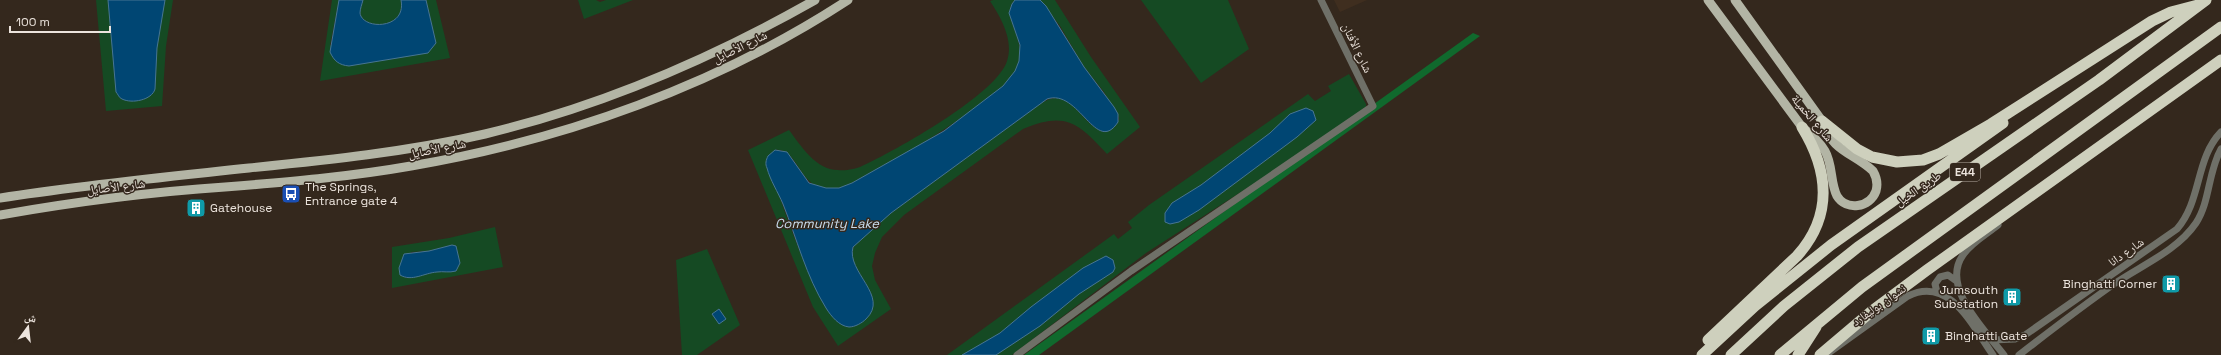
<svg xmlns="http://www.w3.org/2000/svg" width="2221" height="355" viewBox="0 0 2221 355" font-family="'Space Grotesk','Noto Naskh Arabic',sans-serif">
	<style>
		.built { fill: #3f2e1f }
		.green { fill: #154a23; fill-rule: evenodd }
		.forest { fill: #10692d }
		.water { fill: #004673; stroke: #477593 }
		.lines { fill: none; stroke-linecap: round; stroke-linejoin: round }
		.minor { stroke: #6f7068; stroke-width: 7 }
		.major { stroke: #b3b5a5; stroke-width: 9 }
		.highway { stroke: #ced0bd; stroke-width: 11 }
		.labels { text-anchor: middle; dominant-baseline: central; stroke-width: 3; stroke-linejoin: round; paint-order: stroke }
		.shield { fill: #34281d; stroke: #b5aca3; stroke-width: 1 }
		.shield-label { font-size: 11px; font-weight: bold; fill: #ece4dd }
		.street-label { font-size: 12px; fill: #ece4dd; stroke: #34281d }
		.poi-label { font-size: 12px; fill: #ece4dd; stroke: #34281d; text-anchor: start }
		.water-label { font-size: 13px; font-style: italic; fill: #c9dcec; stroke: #34281d }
	</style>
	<rect width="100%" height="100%" fill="#34281d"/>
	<path class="built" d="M 1334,0 L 1367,0 L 1340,12 Z"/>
	<path class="green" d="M 96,0 L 173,0 L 166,46 L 162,106 L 106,111 Z
		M 332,0 L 339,0 L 330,45 L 436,43 L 426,0 L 436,0 L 450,58 L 320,81 Z
		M 363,0 L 401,0 C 407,30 362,30 360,13 C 360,9 362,4 363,0 Z
		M 578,0 L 596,0 L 600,2 L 606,0 L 633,0 L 584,19 Z
		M 993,0 L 1015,0 C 999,14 1028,40 1018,66 C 1011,82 997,91 984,101 C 943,133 898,158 852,183 C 798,209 803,146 775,150 L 767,158 C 776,186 820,327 850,327 C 855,327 859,323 863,320 C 896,297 835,267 857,242 L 891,213 L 1040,104 C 1071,83 1080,125 1104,132 C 1112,129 1117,127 1119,118 L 1104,92 L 1084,67 L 1060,26 L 1040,0 L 1055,0 L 1091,57 L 1140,127 L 1107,154 C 1078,123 1066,111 1023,129 L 904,215 L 882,237 L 875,253 L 872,266 L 875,280 L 891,309 L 838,346 L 813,307 L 748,150 L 789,130 C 801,146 816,170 838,170 C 845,171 856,169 862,166 C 895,151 997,94 1007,61 C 1014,40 1001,18 990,1 Z
		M 1141,0 L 1228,0 L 1249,49 L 1201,83 Z
		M 1349,74 L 1366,104 L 1366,108 L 1289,161 L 1146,253 L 1012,355 L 947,355 L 1114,234 L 1118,239 L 1132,228 L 1128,222 L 1149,205 L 1308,94 L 1315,101 L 1331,91 L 1328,86 Z
		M 495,227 L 503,267 L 392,288 L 392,247 L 449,238 ZM 452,245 L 451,272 L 439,271 L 405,278 L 411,252 L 429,251 Z
		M 707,249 L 740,325 L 697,355 L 682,355 L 676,260 Z"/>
	<path class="forest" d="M 1473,33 L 1480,36 L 1039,355 L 1024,355 Z"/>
	<path class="water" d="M 108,0 L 165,0 L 157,48 L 155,89 C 152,100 132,104 122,99 C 119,98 118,94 116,92 Z
		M 339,0 L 363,0 C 362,4 360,9 360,13 C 362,30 407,30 401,0 L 426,0 L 436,43 L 428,53 L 349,66 C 339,65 334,61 330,52 Z
		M 1015,0 L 1040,0 L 1046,6 L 1084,67 L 1114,107 L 1118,114 L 1118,122 C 1096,156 1079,88 1047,99 L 891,213 L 853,247 C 846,272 890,296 866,319 C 862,323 855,327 849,327 C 839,326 831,316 826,308 C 806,276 797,239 783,204 C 778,192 770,180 767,168 C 765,164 766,160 768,156 L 775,150 L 787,152 L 809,183 L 826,188 L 839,188 L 852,183 L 944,131 L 1003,86 L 1015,71 L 1019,61 L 1020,45 L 1009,13 L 1012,4 Z
		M 1306,108 L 1313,111 L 1316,120 L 1297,137 L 1199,210 L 1179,222 L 1170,224 L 1165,222 L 1165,213 L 1172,203 L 1201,185 L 1270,133 L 1290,114 Z
		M 452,245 L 456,246 L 460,263 L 456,271 C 449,273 443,271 437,272 C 424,273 412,282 400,275 L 399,268 L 404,254 L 429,251 Z
		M 1106,256 L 1113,260 L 1115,268 L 1113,272 L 1079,294 L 1040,326 L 996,355 L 962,355 L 1000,333 L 1031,307 L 1083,268 Z
		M 719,309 L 726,319 L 719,324 L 712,314 Z"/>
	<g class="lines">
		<path class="minor" d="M 1998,225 C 1987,234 1971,243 1963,255 C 1940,287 1985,330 2004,355
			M 1937,292 L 1935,284 L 1940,277 L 1948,275 L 1955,280
			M 1993,340 L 2015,339 L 2025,335 L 2177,229 C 2202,200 2195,159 2221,132
			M 1830,352 L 1908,296 C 1950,275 1973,327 1993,355
			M 1017,355 L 1131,271 L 1373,106 L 1321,0
			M 2019,355 C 2050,331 2081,307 2114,284 C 2140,266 2177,251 2196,223 C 2210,202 2208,172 2221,149"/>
		<path class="major" d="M 1708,0 L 1802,127 C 1811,134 1819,141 1825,151 C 1833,165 1830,182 1837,196 C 1846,211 1870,208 1876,191 C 1878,184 1877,178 1873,171 C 1853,152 1833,153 1822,121 L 1735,0
			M 0,198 C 83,185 166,177 249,168 C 328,160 407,152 485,134 C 602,106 711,59 815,0
			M 0,215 C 74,202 150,192 225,187 C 287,182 349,177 411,166 C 564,140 718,85 848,0"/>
		<path class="highway" d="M 1822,121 L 1857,149 L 1872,157 L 1897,162 L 1923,160 L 1939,154 L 1991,124 L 2152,21 L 2171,12 L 2198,5
			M 1708,340 L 1797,256 C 1833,216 1829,171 1802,127
			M 1702,355 L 1755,306 L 1831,245 L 2003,123
			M 1731,355 L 1784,306 L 1858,247 L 2099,80 L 2206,0
			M 1780,355 L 1862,287 L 2221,27
			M 1798,355 L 1816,327
			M 1820,355 L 1872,311 L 1927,270 L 2221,60"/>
	</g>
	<defs>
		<symbol id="bus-square" viewBox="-11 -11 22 22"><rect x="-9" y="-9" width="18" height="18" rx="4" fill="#1a4fb4" stroke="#34281d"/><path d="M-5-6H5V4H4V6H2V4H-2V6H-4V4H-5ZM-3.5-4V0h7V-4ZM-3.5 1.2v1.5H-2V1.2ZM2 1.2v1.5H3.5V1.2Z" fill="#fff"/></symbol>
		<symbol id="building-square" viewBox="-11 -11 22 22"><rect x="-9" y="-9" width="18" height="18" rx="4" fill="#0f9aa8" stroke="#34281d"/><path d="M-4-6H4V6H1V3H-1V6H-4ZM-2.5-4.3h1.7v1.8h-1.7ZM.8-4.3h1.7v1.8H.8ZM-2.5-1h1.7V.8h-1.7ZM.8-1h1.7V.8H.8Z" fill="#fff"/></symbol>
	</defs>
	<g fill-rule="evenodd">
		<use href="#bus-square" x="280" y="183" width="22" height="22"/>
		<use href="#building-square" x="185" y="197" width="22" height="22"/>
		<use href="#building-square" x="2160" y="273" width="22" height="22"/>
		<use href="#building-square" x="2001" y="286" width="22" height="22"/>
		<use href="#building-square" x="1920" y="325" width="22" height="22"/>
	</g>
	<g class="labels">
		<rect class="shield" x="1950" y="163" width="30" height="18" rx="3"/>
		<g class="shield-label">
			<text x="1965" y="172">E44</text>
		</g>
		<g class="street-label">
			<text transform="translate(740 47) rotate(-26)">شارع الأصايل</text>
			<text transform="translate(1357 48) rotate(64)">شارع الأفنان</text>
			<text transform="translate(1812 118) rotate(50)">شارع الخميلة</text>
			<text transform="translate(437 149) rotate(-11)">شارع الأصايل</text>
			<text transform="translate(116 187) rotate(-7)">شارع الأصايل</text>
			<text transform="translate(1918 189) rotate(-34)">طريق الخيل</text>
			<text transform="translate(2126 252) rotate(-35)">شارع دانا</text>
			<text transform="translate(1879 305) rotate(-35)">نشوان بوليفارد</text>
		</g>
		<g class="poi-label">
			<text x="305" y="187">The Springs,<tspan x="305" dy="14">Entrance gate 4</tspan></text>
			<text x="210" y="208">Gatehouse</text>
			<text x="2157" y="284" text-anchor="end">Binghatti Corner</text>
			<text x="1998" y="290" text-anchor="end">Jumsouth<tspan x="1998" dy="14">Substation</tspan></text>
			<text x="1945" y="336">Binghatti Gate</text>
		</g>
		<g class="water-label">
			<text x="827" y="223">Community Lake</text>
		</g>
	</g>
	<g transform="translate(28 327) rotate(15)" stroke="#34281d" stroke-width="3" paint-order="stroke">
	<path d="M0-3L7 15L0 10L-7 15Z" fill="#ece4dd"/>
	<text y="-6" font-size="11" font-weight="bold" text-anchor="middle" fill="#ece4dd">ش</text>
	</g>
	<path d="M10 26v6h100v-6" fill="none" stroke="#ece4dd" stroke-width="2"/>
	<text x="16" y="26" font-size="12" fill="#ece4dd" stroke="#34281d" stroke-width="3" paint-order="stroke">100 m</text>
</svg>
